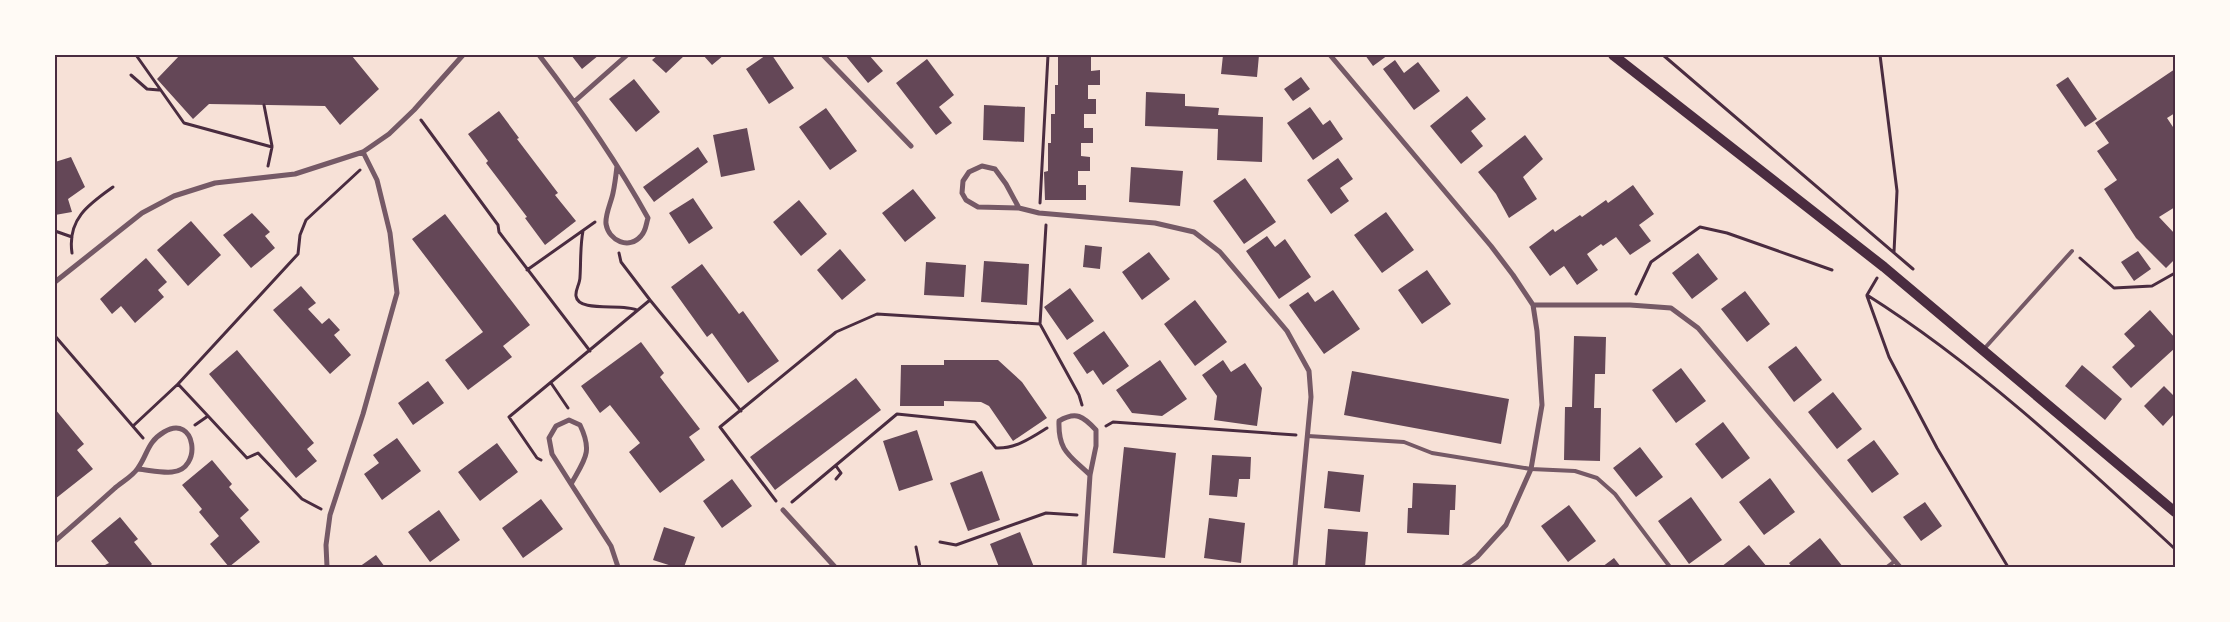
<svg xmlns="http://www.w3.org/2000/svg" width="2230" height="622" viewBox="0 0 2230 622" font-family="Overpass,sans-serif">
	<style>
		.building { fill: #644757 }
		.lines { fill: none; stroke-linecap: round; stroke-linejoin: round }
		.path { stroke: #4a2c40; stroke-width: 3 }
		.service { stroke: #755966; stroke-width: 4 }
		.minor { stroke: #755966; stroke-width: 5 }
		.secondary { stroke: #4a2c40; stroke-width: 10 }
		.neatline { fill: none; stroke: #4a2c40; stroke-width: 2 }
	</style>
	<rect width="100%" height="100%" fill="#f7e1d7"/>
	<path class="building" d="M 180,55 L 352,56 L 379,89 L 340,125 L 325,106 L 209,104 L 193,119 L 157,79 Z
		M 571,55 L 599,55 L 582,69 Z
		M 658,55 L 685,55 L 666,73 L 652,60 Z
		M 703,55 L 724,55 L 712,65 Z
		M 766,55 L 772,55 L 794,88 L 769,104 L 746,69 Z
		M 845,55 L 869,55 L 883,71 L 868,83 Z
		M 1061,55 L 1091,55 L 1091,71 L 1100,70 L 1100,85 L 1088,85 L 1088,99 L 1096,99 L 1096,114 L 1084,114 L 1084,128 L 1093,128 L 1093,143 L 1081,143 L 1081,156 L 1090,157 L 1090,171 L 1078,171 L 1078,185 L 1086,185 L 1086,200 L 1045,200 L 1044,172 L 1048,171 L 1048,143 L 1051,143 L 1051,114 L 1055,114 L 1055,85 L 1058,85 L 1058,57 Z
		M 1223,55 L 1259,55 L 1257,77 L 1221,74 Z
		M 1365,55 L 1388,55 L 1373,66 Z
		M 927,59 L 954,95 L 939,107 L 952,123 L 936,135 L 896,83 Z
		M 1395,60 L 1404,73 L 1418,62 L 1440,91 L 1414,110 L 1383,69 Z
		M 2175,69 L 2175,113 L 2167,118 L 2175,130 L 2175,207 L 2159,217 L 2175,234 L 2175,259 L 2166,268 L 2136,238 L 2104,189 L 2117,180 L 2097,151 L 2109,143 L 2095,123 Z
		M 1301,77 L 1310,89 L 1293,101 L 1284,89 Z
		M 2068,77 L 2097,119 L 2085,127 L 2056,85 Z
		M 634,79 L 660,112 L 636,132 L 609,99 Z
		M 1146,92 L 1185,94 L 1185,106 L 1219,108 L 1218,115 L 1263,117 L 1262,162 L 1217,160 L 1218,129 L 1145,126 Z
		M 1467,96 L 1486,119 L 1471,131 L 1483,146 L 1461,164 L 1430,126 Z
		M 984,105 L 1025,107 L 1024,142 L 983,140 Z
		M 1310,107 L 1323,125 L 1330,120 L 1343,139 L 1313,160 L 1287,123 Z
		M 826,108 L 857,151 L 830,170 L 799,127 Z
		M 499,111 L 519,138 L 517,139 L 558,193 L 555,195 L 576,221 L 545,245 L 525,218 L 527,217 L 486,163 L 488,161 L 468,134 Z
		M 747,128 L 755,170 L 721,177 L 713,135 Z
		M 1525,135 L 1543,159 L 1523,177 L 1537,199 L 1509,218 L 1496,194 L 1478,172 Z
		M 698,147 L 708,162 L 654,202 L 643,187 Z
		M 71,157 L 85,187 L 68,199 L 72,212 L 55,215 L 55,162 Z
		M 1338,158 L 1353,179 L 1340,188 L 1349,201 L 1331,214 L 1307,180 Z
		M 1131,167 L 1183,171 L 1180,206 L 1129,202 Z
		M 1245,178 L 1276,222 L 1244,244 L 1213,201 Z
		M 1633,185 L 1654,214 L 1639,225 L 1651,241 L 1630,255 L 1616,237 L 1603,246 L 1601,244 L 1587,254 L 1598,270 L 1577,285 L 1564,266 L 1550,276 L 1529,247 L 1553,229 L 1555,232 L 1580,215 L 1582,217 L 1606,200 L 1608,203 Z
		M 913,189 L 936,218 L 905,242 L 882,213 Z
		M 693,198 L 713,228 L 689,244 L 669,213 Z
		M 799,200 L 827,234 L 801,256 L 773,222 Z
		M 1386,212 L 1414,250 L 1382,273 L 1354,235 Z
		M 252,213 L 270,232 L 265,236 L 275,248 L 251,268 L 223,235 Z
		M 445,214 L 530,325 L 503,346 L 512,357 L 468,390 L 445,360 L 483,332 L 412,239 Z
		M 191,221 L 221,255 L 188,286 L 157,250 Z
		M 1267,236 L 1275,247 L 1285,239 L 1311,277 L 1279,299 L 1246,251 Z
		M 1085,245 L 1102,247 L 1100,269 L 1083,267 Z
		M 840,249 L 866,280 L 842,300 L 817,270 Z
		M 2138,251 L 2151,269 L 2134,281 L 2121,262 Z
		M 1149,252 L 1170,279 L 1142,300 L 1122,272 Z
		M 1698,253 L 1718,279 L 1692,299 L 1672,273 Z
		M 146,258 L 167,282 L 158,290 L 164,297 L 135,323 L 121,306 L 112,314 L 100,299 Z
		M 984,261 L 1029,264 L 1027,305 L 981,302 Z
		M 926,262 L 966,265 L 964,297 L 924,295 Z
		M 702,264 L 739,314 L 743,311 L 779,361 L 748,383 L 712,333 L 707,337 L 671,287 Z
		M 1427,270 L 1451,304 L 1422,324 L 1398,290 Z
		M 301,286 L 316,303 L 308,309 L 322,324 L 329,318 L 340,330 L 334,335 L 351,355 L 330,374 L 273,310 Z
		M 1070,288 L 1094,321 L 1067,340 L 1044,307 Z
		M 1333,290 L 1360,329 L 1324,354 L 1289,305 L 1308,292 L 1315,302 Z
		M 1745,291 L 1770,324 L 1747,342 L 1721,309 Z
		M 1195,300 L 1227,342 L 1195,366 L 1164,324 Z
		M 2150,310 L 2175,338 L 2175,348 L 2131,388 L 2112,367 L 2135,346 L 2124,334 Z
		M 1104,331 L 1129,366 L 1103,385 L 1093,370 L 1087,374 L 1073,353 Z
		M 1574,336 L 1606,337 L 1605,374 L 1595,374 L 1594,408 L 1601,408 L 1600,461 L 1564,460 L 1565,407 L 1572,407 Z
		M 641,342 L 664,373 L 660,377 L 700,429 L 689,437 L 705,460 L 660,493 L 629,452 L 640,443 L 610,405 L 600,413 L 581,386 Z
		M 1796,346 L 1822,380 L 1794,402 L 1768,367 Z
		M 237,350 L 314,443 L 307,449 L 317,461 L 296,478 L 209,374 Z
		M 944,360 L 998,360 L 1022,382 L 1047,418 L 1013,441 L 989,406 L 981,402 L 944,401 L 944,406 L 900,406 L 901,365 L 944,365 Z
		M 1160,360 L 1187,399 L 1162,416 L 1132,413 L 1116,390 Z
		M 1223,360 L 1231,372 L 1245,363 L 1262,388 L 1257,426 L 1214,420 L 1217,396 L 1202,375 Z
		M 2082,365 L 2122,399 L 2105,420 L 2065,386 Z
		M 1681,368 L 1706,401 L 1676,423 L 1652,390 Z
		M 1352,371 L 1509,399 L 1501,444 L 1344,415 Z
		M 856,378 L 881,410 L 775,490 L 750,457 Z
		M 428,381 L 444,403 L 413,425 L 398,403 Z
		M 2164,386 L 2175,397 L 2175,413 L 2163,426 L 2144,406 Z
		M 1833,392 L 1862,429 L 1837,449 L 1808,412 Z
		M 55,409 L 84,444 L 77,450 L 93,469 L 55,499 Z
		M 1723,422 L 1750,458 L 1722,479 L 1695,444 Z
		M 917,430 L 933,480 L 899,491 L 883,441 Z
		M 397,438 L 421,471 L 382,500 L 364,474 L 379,463 L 373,455 Z
		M 1874,440 L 1899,474 L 1872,493 L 1847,460 Z
		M 497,443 L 518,472 L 480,501 L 458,472 Z
		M 1124,447 L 1176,453 L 1165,558 L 1113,553 Z
		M 1640,447 L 1663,477 L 1636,497 L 1613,468 Z
		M 1212,455 L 1251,457 L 1250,479 L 1239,479 L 1237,497 L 1209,495 Z
		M 212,460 L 232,484 L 229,487 L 249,510 L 240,518 L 260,542 L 229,567 L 210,544 L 219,536 L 199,512 L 202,509 L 182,485 Z
		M 982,471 L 1000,520 L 968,531 L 950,483 Z
		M 1328,471 L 1364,475 L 1360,512 L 1324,508 Z
		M 1770,478 L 1795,512 L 1764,535 L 1739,502 Z
		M 732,479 L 752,506 L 722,528 L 703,501 Z
		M 1413,483 L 1456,485 L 1455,510 L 1450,510 L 1449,535 L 1407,533 L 1408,508 L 1412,508 Z
		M 1691,497 L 1722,540 L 1689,564 L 1658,521 Z
		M 541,499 L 563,529 L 523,558 L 502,528 Z
		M 1925,502 L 1942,526 L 1921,541 L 1903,517 Z
		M 1569,505 L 1596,541 L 1568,562 L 1541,526 Z
		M 439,510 L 460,540 L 430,562 L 408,532 Z
		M 120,517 L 138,539 L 134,542 L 152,564 L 149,567 L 107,567 L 105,565 L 109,563 L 91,541 Z
		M 1209,518 L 1245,523 L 1241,563 L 1204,558 Z
		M 664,527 L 695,537 L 684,567 L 675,567 L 653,560 Z
		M 1328,529 L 1368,532 L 1365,567 L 1325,567 Z
		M 1020,532 L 1034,567 L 999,567 L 990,544 Z
		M 1820,538 L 1843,567 L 1792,567 L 1789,563 Z
		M 1749,545 L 1767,567 L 1721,567 Z
		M 376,555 L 385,567 L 359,567 Z
		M 1614,558 L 1621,567 L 1602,567 Z"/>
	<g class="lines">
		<path class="path" d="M 136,55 L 184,123 L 272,147 L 268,166
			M 1663,55 L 1913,269
			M 1880,55 L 1897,191 L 1894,252
			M 131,75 L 147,89 L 159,90
			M 264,105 L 272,146
			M 421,120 L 498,225 L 499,232 L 590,351
			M 1040,203 L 1048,55
			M 55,231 L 72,237
			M 583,231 C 580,246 581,262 580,277 C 580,284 575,290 576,296 C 578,313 622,303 637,310
			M 72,253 C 67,219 89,204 113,187
			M 619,253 L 621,262 L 650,300
			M 2080,258 L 2114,288 L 2152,286 L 2175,273
			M 527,270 L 595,222
			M 1636,294 L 1651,262 L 1700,227 L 1727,233 L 1832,270
			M 1867,295 C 1978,365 2079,460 2175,549
			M 1867,295 L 1877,278
			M 1867,296 L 1889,357 L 1937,448 L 2008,567
			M 1040,324 L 1046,225
			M 55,336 L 143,438
			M 551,383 L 568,408
			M 208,416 L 247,458 L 258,453 L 302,499 L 321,509
			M 195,425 L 208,416 L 178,384 L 298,254 L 300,235 L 306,220 L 360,170
			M 133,426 L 178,384
			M 1106,426 L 1113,422 L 1296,435
			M 541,460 L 537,458 L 509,417 L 650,300 L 741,411
			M 836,479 L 841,473 L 836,466
			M 776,501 L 720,427 L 836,332 L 877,314 L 1040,324 L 1079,395 L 1082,405
			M 792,502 L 897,414 L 975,422 L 996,448 C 1015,449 1031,438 1047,428
			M 940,542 L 956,545 L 1046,513 L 1077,515
			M 916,547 L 920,567"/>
		<path class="service" d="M 1984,349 L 2072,251
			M 1308,436 L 1404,442 L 1432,453 L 1531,469 L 1575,471 L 1597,478 L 1615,494 L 1670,567
			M 1887,567 L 1895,561"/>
		<path class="minor" d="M 539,55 C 579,107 616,160 648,218 C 646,224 646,231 641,236 C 629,250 609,241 606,224 C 605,214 611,203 613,193 C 615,184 616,175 617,166
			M 823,55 L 911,146
			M 1330,55 L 1491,246 L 1513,275 L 1533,305 L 1537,331 L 1542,405 L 1531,469 L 1506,525 L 1477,557 L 1463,567
			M 575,101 L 627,55
			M 1019,208 L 1006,184 L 995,169 L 982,166 L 969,172 L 963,181 L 962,193 L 966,200 L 978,207 L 1019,208 L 1039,213 L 1155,223 L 1194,232 L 1220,252 L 1287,331 L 1309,371 L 1311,397 L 1295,567
			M 55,282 L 142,213 L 174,196 L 215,183 L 295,174 L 363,152 L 389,134 L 414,110 L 463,55
			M 1533,305 L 1630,305 L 1671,308 L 1698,328 L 1900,567
			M 569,420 L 580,425 C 593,452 585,459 571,484 L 552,454 L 549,438 L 556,426 Z
			M 571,484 L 611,546 L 618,567
			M 783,510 L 835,567
			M 55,541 C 75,524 95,506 115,488 C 122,482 133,476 138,468 C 148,454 147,442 164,432 C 196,413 203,470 172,472 C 161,473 149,470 138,469
			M 327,567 L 326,545 L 330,515 L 363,414 L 397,293 L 390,233 L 377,180 L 363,152
			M 1084,567 L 1090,475 L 1096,446 L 1096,430 C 1083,416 1076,411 1059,421 C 1058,451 1069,455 1090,475"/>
		<path class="secondary" d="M 1613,55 L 1884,267 L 2175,512"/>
	</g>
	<rect width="2230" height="622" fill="none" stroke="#fffaf5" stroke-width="112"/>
	<rect x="56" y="56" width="2118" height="510" class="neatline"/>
</svg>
